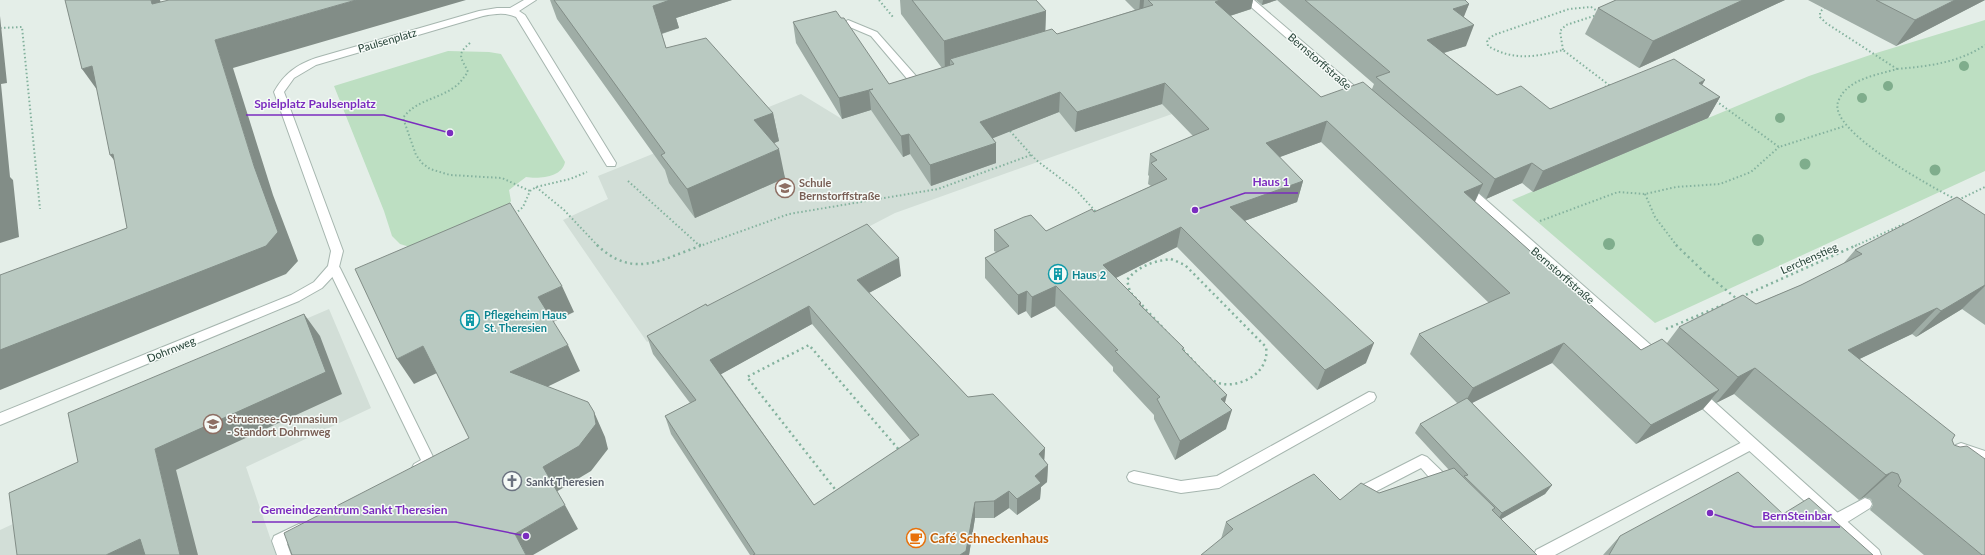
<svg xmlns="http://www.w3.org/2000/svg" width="1985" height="555" viewBox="0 0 1985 555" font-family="Lato,sans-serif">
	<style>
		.built { fill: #d2ded7 }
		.green { fill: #bddfc2 }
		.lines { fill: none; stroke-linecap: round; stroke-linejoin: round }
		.service-casing { stroke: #a6b6af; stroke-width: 2 }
		.minor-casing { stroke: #a6b6af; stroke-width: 2 }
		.path-far1 { stroke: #84b29e; stroke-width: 2; stroke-dasharray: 1.5 2.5; stroke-linecap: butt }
		.path { stroke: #84b29e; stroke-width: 2.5; stroke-dasharray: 2 3.5; stroke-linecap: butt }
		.service { fill: #fff; fill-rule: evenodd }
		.minor { fill: #fff; fill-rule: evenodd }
		.tree { fill: #7fad8c }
		.wall { fill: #9fada6; fill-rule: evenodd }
		.shaded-wall { fill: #828d87 }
		.building { fill: #b9c9c1; stroke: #828d87; fill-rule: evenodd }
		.labels { text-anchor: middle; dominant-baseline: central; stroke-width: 3; stroke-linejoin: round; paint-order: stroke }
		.street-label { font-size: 11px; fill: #234035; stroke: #f5faf7 }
		.education-label { font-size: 11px; font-weight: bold; fill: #785e54; stroke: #f5faf7; text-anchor: start }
		.culture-label { font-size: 11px; font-weight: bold; fill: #0d838f; stroke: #f5faf7; text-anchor: start }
		.worship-label { font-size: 11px; font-weight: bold; fill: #5b616d; stroke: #f5faf7; text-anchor: start }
		.near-food-label { font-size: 13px; font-weight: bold; fill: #c56008; stroke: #f5faf7; text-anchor: start }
		.leader { fill: none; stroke: #7b2cbf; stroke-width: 1.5 }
		.callout-dot { fill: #7b2cbf; stroke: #f5faf7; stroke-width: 1.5 }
		.callout-label { font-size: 12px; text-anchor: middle; font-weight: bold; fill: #7b2cbf; stroke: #f5faf7; stroke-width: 3; stroke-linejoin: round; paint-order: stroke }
	</style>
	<rect width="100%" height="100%" fill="#e4eee8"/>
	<path class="built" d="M 1150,25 L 1172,114 L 895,213 L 647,342 L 563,220 L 608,199 L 598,176 L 801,94 L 842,119 Z
		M 329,309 L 371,408 L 246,467 L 276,555 L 0,555 L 0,530 L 102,483 L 87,413 Z"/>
	<path class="green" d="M 1985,20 L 1985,171 L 1655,323 L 1512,200 L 1809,76 L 1873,54 Z
		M 448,51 L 489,52 L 501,54 L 565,162 C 562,178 538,179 526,177 L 509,190 L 511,201 L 509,205 L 410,247 L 400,244 L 392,236 L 384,211 L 334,86 Z"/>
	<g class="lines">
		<defs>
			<path id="service" d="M 848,20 L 877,32 L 916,76 L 930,78 L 931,80 L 930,82 L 909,81 L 871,36 L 845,25 L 843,23 Z
				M 334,264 L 338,265 L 340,268 L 436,463 C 432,470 422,475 414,472 L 412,468 L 414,464 L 421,460 L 328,268 L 330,265 Z
				M 1369,392 L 1374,393 L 1376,397 L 1374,401 L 1219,488 L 1181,493 L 1134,483 L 1129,481 L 1127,477 L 1129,473 L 1134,471 L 1181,481 L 1217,476 Z
				M 1750,438 L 1755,440 L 1757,444 L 1755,448 L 1555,555 L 1534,555 L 1536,550 Z
				M 1961,443 L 1985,451 L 1985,464 L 1956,453 L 1954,449 L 1956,445 Z
				M 1422,455 L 1427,457 L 1452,481 L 1454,485 L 1452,489 C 1440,494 1429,476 1421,468 L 1367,496 L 1362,498 L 1357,496 L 1355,492 L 1357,488 Z
				M 1865,498 L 1870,500 L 1872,504 L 1870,508 L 1841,526 L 1836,527 L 1831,526 L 1829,521 L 1831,516 Z
				M 299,524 L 304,525 L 306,530 L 304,535 L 287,544 L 291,555 L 277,555 L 272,541 L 274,536 Z"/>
			<path id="minor" d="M 524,0 L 536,0 L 519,11 L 525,15 L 616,163 L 615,166 L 607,166 L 516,17 C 505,12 495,14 483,16 L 316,65 L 294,78 L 284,92 L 343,251 L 338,271 L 322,288 L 299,301 L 0,425 L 0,413 L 291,295 L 314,282 L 328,266 L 331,251 L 274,92 C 284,74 296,65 316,58 L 479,11 L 497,8 L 510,8 Z
				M 1243,0 L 1254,0 L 1365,95 L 1366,97 L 1365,99 L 1357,99 Z
				M 1465,184 L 1469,185 L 1661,354 L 1662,358 L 1661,362 L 1656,363 L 1651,362 L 1461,191 L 1459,188 L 1461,185 Z
				M 1695,388 L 1700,389 L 1879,550 L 1881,555 L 1864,555 L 1690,397 L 1688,393 L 1690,389 Z"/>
		</defs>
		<use href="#service" class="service-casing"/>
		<use href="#minor" class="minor-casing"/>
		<path class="path-far1" d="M 879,0 L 893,17
			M 1825,7 L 1820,12 L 1820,17 L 1826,23 L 1897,69 C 1877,75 1846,79 1838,102 C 1828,131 1932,187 1955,199
			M 1599,12 L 1591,7 L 1569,9 L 1494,35 L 1487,40 L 1488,46 C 1513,61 1536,57 1563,50 L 1609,85 L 1605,87
			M 0,28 L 22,27 L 40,209
			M 470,43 C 456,55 461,57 468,72 C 463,78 460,84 453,88 C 436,100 416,100 403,118 L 416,155 L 422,163 L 430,169 L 450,175 L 502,178 L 530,191
			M 1563,50 L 1560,31 L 1566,25 L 1597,15
			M 1897,69 C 1929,66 1958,63 1985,45
			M 1716,101 L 1779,147 L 1845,126
			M 1010,131 L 1036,160 L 1076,190 L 1097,213
			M 628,181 L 700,246 L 789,214 L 938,189 L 1031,155
			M 536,187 L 564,210 L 598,246
			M 1645,194 L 1655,217 L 1677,246
			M 1958,200 L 1985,187
			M 515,214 L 523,207 L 530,191 L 536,187 L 570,179 L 587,172
			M 1540,221 L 1618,192 L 1645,194 L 1676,187 L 1720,184 L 1751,172 L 1779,147
			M 1855,246 L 1906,223"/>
		<path class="path" d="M 597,245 C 633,279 660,260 700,246
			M 699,245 L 703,245
			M 1676,245 L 1703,271 L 1737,299
			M 1171,259 L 1185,265 L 1266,347 C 1270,371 1244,387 1222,384 C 1217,383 1212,380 1208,377 L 1130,292 L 1127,280 C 1138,266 1154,261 1171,259 Z
			M 1741,297 L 1857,245
			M 1666,329 L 1725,304
			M 838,493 L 747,377 L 809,345 L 900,451"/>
		<use href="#service" class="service"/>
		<use href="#minor" class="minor"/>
	</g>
	<g class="tree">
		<circle cx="1964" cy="66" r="5"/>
		<circle cx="1888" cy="86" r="5"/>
		<circle cx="1862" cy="98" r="5"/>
		<circle cx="1780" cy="118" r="5"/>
		<circle cx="1805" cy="164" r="5.5"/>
		<circle cx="1935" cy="170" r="5.5"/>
		<circle cx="1758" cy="240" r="6"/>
		<circle cx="1609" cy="244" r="6"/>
	</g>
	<path class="wall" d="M 550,0 L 732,0 L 676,18 L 679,28 L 662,34 L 666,48 L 773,113 L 779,141 L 774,143 L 785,178 L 695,218 L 669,183 L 665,170 L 557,19 Z
		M 900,0 L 1036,0 L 1046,11 L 1045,31 L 1057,34 L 1135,10 L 1125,0 L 1253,0 L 1251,9 L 1230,16 L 1321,97 L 1372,89 L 1374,84 L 1277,0 L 1262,5 L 1256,0 L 1465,0 L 1469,4 L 1463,17 L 1466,46 L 1444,53 L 1497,95 L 1550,109 L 1702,85 L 1720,97 L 1708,118 L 1533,192 L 1522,183 L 1486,199 L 1479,193 L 1475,202 L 1641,350 L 1667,343 L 1679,327 L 1756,304 L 1801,285 L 1843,264 L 1855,250 L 1985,215 L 1985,325 L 1962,309 L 1916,337 L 1912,334 L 1859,359 L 1952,440 L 1985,555 L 1924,555 L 1870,510 L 1873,505 L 1871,499 L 1864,497 L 1859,500 L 1734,394 L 1716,403 L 1712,399 L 1703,409 L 1636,444 L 1552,363 L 1472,403 L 1552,485 L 1545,494 L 1501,519 L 1221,539 L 1226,522 L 1340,500 L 1379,493 L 1449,470 L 1415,433 L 1420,424 L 1458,404 L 1410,354 L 1419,334 L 1489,303 L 1321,142 L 1279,157 L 1303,181 L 1297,202 L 1244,221 L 1366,363 L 1317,390 L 1177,247 L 1116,278 L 1141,303 L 1141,305 L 1183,351 L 1225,403 L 1226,429 L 1175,460 L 1154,419 L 1154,415 L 1113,371 L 1113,367 L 1055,306 L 1031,318 L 1026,311 L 1018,315 L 985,278 L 985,258 L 996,252 L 994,251 L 994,230 L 1046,231 L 1094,212 L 1151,186 L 1148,184 L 1149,176 L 1148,175 L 1150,154 L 1193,136 L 1162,104 L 1075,132 L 1059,112 L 992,138 L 996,143 L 996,163 L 931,186 L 910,154 L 903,157 L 871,110 L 842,119 L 796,43 L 793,22 L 841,18 L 889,84 L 942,68 L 901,14 Z
		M 1616,0 L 1785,0 L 1639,68 L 1585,34 L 1598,8 Z
		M 1808,0 L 1985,0 L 1896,46 Z
		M 901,276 L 869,293 L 968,397 L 1045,448 L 1044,460 L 1048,465 L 1047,482 L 1041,487 L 1040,499 L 1017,515 L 1009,508 L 994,518 L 975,518 L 969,555 L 750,555 L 671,434 L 665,416 L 690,403 L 653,354 L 647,336 L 707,306 ZM 812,324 L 911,441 L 814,505 L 721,374 Z
		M 1783,514 L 1873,555 L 1603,555 L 1620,536 Z"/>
	<path class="shaded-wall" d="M 151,0 L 160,0 L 171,32 L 152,4 Z
		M 356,0 L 466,0 L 233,68 L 273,195 L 298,261 L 286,274 L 0,390 L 0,350 L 254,166 L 215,40 Z
		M 667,0 L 732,0 L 676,18 L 679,28 L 660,34 L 653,6 Z
		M 1140,0 L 1144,0 L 1143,13 L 1139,13 Z
		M 1220,0 L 1253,0 L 1251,9 L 1211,22 L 1215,2 Z
		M 1263,0 L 1277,0 L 1262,5 Z
		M 1743,0 L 1785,0 L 1639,68 L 1653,41 Z
		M 1955,0 L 1985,0 L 1896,46 L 1915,20 Z
		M 1469,4 L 1461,24 L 1453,9 Z
		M 1046,11 L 1045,42 L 954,64 L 950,59 L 950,70 L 945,72 L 944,41 Z
		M 0,16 L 7,83 L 1,84 L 10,177 L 13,180 L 19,237 L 0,243 Z
		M 1474,25 L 1466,46 L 1420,60 L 1427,40 Z
		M 92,66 L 103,98 L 82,69 Z
		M 1705,80 L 1693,101 L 1699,83 Z
		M 1165,83 L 1162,104 L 1075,132 L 1077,112 Z
		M 869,90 L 871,110 L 842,119 L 839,98 Z
		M 1060,92 L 1059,112 L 981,143 L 980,122 Z
		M 1720,97 L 1708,118 L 1533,192 L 1543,171 Z
		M 773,113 L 779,141 L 760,149 L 754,120 Z
		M 1327,121 L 1321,142 L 1261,164 L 1266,143 Z
		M 909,134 L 910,154 L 903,157 L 901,136 Z
		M 996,143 L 996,163 L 931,186 L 930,165 Z
		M 779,149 L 785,178 L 695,218 L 687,189 Z
		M 113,154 L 132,183 L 110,155 Z
		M 1532,163 L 1522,183 L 1486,199 L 1495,179 Z
		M 1303,181 L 1297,202 L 1225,228 L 1230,207 Z
		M 1483,184 L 1473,205 L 1464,192 Z
		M 1181,227 L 1177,247 L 1100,286 L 1103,265 Z
		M 899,258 L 901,276 L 859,298 L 857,280 Z
		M 1985,285 L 1985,286 L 1962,309 L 1916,337 L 1941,311 Z
		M 562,286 L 574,312 L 551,323 L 538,297 Z
		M 1056,286 L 1055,306 L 1031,318 L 1032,297 Z
		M 1027,291 L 1026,311 L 1018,315 L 1018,295 Z
		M 809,306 L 812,324 L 716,377 L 710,360 Z
		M 1937,308 L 1912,334 L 1824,376 L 1848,350 Z
		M 304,314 L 320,336 L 342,394 L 176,470 L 198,555 L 180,555 L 155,449 Z
		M 1374,343 L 1366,363 L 1317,390 L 1325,370 Z
		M 1564,343 L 1552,363 L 1462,408 L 1473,388 Z
		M 568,345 L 580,371 L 524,398 L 510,372 Z
		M 423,346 L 439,372 L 414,384 L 397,359 Z
		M 1755,368 L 1734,394 L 1716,403 L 1738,377 Z
		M 1719,390 L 1703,409 L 1636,444 L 1651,425 Z
		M 1227,395 L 1222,414 L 1221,399 Z
		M 1232,410 L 1226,429 L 1175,460 L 1180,441 Z
		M 594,412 L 605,437 L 608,449 L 591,471 L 556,492 L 543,467 Z
		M 1045,448 L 1044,465 L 1039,454 Z
		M 1048,465 L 1047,482 L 1041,487 L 1040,499 L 1017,515 L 1017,499 L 1035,476 Z
		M 1892,472 L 1864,497 L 1859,500 L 1886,475 Z
		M 1552,485 L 1545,494 L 1496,522 L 1502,513 Z
		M 1009,491 L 1009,508 L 994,518 L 994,501 Z
		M 975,502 L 975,518 L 969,555 L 960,555 Z
		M 565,505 L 578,529 L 533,555 L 526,555 L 515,534 Z
		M 140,539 L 159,555 L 106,555 Z"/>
	<path class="building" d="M 65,0 L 151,0 L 152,4 L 169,0 L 356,0 L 215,40 L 254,166 L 278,232 L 266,246 L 0,350 L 0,275 L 127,228 L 113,154 L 110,155 L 92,66 L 82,69 Z
		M 554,0 L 670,0 L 653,6 L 666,48 L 706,38 L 773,113 L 754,120 L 779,149 L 687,189 L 661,155 L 665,153 Z
		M 912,0 L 1036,0 L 1046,11 L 944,41 Z
		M 1148,0 L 1220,0 L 1215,2 L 1321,97 L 1363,82 L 1483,184 L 1464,192 L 1641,350 L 1662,339 L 1719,390 L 1651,425 L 1564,343 L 1473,388 L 1419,334 L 1510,293 L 1327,121 L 1266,143 L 1303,181 L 1230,207 L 1374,343 L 1325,370 L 1181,227 L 1103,265 L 1141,303 L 1139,304 L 1184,348 L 1182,349 L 1227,395 L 1221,399 L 1232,410 L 1180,441 L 1157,399 L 1160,397 L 1115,351 L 1118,350 L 1056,286 L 1032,297 L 1027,291 L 1018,295 L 985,258 L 1009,246 L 994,230 L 1024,217 L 1031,215 L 1046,231 L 1092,209 L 1094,212 L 1167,179 L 1151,163 L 1157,160 L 1150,154 L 1209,129 L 1165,83 L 1077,112 L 1060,92 L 980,122 L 996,143 L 930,165 L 909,134 L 901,136 L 869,90 L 873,89 L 839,98 L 793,22 L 836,11 L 841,18 L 844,18 L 889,84 L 954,64 L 950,59 L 1052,29 L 1057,34 L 1153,5 Z
		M 1305,0 L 1465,0 L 1469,4 L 1453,9 L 1474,25 L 1427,40 L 1497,95 L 1521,86 L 1550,109 L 1674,59 L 1705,80 L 1699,83 L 1720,97 L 1543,171 L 1532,163 L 1495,179 L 1376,77 L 1390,72 Z
		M 1616,0 L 1743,0 L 1653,41 L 1598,8 Z
		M 1876,0 L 1955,0 L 1915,20 Z
		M 1957,197 L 1985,215 L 1985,285 L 1941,311 L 1937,308 L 1848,350 L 1955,435 L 1952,440 L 1954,445 L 1960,447 L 1967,446 L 1985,459 L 1985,555 L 1982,555 L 1898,486 L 1901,481 L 1898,474 L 1892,472 L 1886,475 L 1755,368 L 1738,377 L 1679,327 L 1743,295 L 1756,304 L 1801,285 L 1862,254 L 1855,250 Z
		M 510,203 L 562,286 L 538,297 L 568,345 L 510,372 L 588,402 L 594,412 L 596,424 L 579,446 L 543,467 L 565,505 L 515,534 L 526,555 L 292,555 L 284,533 L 469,438 L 423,346 L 397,359 L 355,269 Z
		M 867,224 L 899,258 L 857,280 L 968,397 L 993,394 L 1045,448 L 1039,454 L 1048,465 L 1035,476 L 1041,483 L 1017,499 L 1009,491 L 994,501 L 975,502 L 966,551 L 960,555 L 753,555 L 755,554 L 665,416 L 696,400 L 647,336 L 706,304 L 707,306 ZM 809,306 L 919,435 L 814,505 L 710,360 Z
		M 304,314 L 326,372 L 155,449 L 180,555 L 145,555 L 140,539 L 106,555 L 17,555 L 9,493 L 78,462 L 68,413 Z
		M 1467,398 L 1552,485 L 1502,513 L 1464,476 L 1468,475 L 1420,424 Z
		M 1454,468 L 1495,508 L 1492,510 L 1537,555 L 1201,555 L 1233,529 L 1226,522 L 1314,474 L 1340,500 L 1361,483 L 1379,493 Z
		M 1738,472 L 1783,514 L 1809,498 L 1873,555 L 1609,555 L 1620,536 Z"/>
	<defs>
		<symbol id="school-ring" viewBox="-11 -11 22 22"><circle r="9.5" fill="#f5faf7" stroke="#8d6e63" stroke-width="1.5"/><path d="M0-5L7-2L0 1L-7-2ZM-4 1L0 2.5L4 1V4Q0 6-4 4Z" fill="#8d6e63"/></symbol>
		<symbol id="building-ring" viewBox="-11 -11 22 22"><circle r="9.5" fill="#f5faf7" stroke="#0f9aa8" stroke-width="1.5"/><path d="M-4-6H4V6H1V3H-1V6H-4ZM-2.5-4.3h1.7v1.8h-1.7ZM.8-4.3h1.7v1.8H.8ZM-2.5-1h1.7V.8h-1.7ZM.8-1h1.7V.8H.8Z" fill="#0f9aa8"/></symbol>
		<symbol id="church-ring" viewBox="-11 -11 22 22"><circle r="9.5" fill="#f5faf7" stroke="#6b7280" stroke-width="1.5"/><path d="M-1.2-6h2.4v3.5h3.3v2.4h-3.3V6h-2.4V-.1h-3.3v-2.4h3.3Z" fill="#6b7280"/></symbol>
		<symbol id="cafe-ring" viewBox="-11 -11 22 22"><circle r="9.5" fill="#f5faf7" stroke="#e8710a" stroke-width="1.5"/><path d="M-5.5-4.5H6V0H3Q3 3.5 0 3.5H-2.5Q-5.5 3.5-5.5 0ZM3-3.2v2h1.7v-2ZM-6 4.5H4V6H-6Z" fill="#e8710a"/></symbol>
	</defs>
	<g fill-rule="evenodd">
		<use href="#school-ring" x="774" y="177" width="22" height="22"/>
		<use href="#building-ring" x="1047" y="263" width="22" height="22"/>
		<use href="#building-ring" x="459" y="309" width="22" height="22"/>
		<use href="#school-ring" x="202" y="413" width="22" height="22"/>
		<use href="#church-ring" x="501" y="470" width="22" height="22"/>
		<use href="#cafe-ring" x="905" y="527" width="22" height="22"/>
	</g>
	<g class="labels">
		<g class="street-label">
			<text transform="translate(387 40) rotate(-16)">Paulsenplatz</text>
			<text transform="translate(1320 61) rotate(41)">Bernstorffstraße</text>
			<text transform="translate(1809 258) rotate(-24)">Lerchenstieg</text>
			<text transform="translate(1563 275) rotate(41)">Bernstorffstraße</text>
			<text transform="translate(171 349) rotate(-22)">Dohrnweg</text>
		</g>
		<g class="education-label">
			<text x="799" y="182">Schule<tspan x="799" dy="13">Bernstorffstraße</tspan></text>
			<text x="227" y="418">Struensee-Gymnasium<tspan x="227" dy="13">- Standort Dohrnweg</tspan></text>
		</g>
		<g class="culture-label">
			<text x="1072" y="274">Haus 2</text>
			<text x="484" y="314">Pflegeheim Haus<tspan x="484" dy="13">St. Theresien</tspan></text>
		</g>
		<g class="worship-label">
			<text x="526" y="481">Sankt Theresien</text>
		</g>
		<g class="near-food-label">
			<text x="930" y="538">Café Schneckenhaus</text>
		</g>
	</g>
	<path class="leader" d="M450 133L384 115H246M1195 210L1245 193H1298M526 536L456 522H252M1710 513L1754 527H1840"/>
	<g class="callout-dot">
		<circle cx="450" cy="133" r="4"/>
		<circle cx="1195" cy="210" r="4"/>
		<circle cx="526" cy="536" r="4"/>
		<circle cx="1710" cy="513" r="4"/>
	</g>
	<g class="callout-label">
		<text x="315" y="108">Spielplatz Paulsenplatz</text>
		<text x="1271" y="186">Haus 1</text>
		<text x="354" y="514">Gemeindezentrum Sankt Theresien</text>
		<text x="1797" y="520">BernSteinbar</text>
	</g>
</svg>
